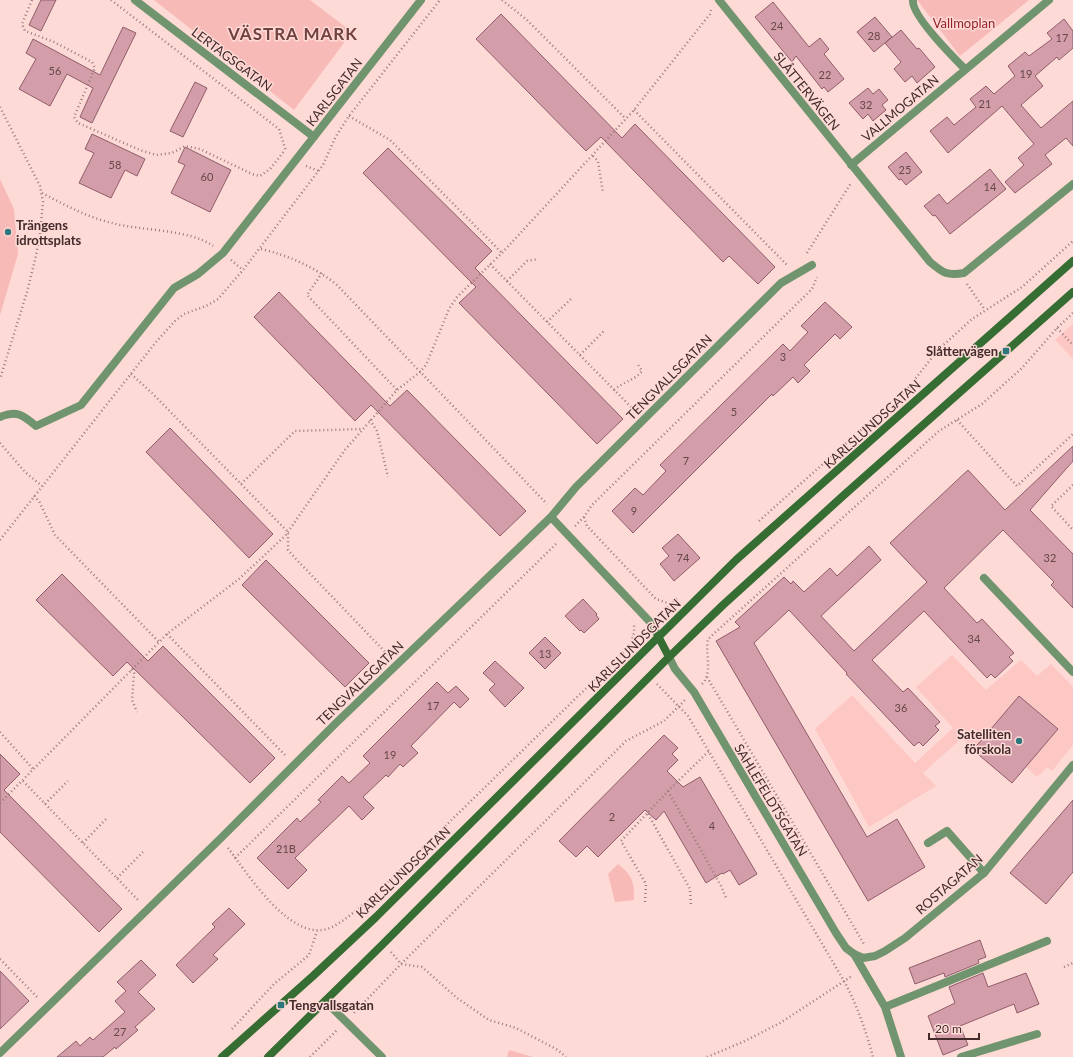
<svg xmlns="http://www.w3.org/2000/svg" width="1073" height="1057" viewBox="0 0 1073 1057" font-family="Lato,sans-serif">
	<style>
		.built { fill: #fdc7c4 }
		.green { fill: #f8bab6 }
		.building { fill: #d49daa; stroke: #8f5d6a }
		.lines { fill: none; stroke-linecap: round; stroke-linejoin: round }
		.path { stroke: #997c7a; stroke-width: 2.5; stroke-dasharray: 1 3; stroke-linecap: butt }
		.service { stroke: #70946d; stroke-width: 8 }
		.minor { stroke: #70946d; stroke-width: 8 }
		.secondary { stroke: #356d33; stroke-width: 8 }
		.poi-dot { fill: #2e777d; stroke: #fedad7; stroke-width: 1.5 }
		.labels { text-anchor: middle; dominant-baseline: central; stroke-width: 3; stroke-linejoin: round; paint-order: stroke }
		.number-label { font-size: 11px; fill: #66484a }
		.park-label { font-size: 13px; fill: #942229; stroke: #fedad7 }
		.street-label { font-size: 13px; fill: #422b2a; stroke: #fedad7 }
		.poi-label { font-size: 13px; font-weight: bold; fill: #422b2a; stroke: #fedad7; text-anchor: start }
		.district-label { font-size: 17px; font-weight: bold; letter-spacing: 1px; fill: #71413f; stroke: #fedad7 }
	</style>
	<rect width="100%" height="100%" fill="#fedad7"/>
	<path class="built" d="M 1073,324 L 1073,359 L 1055,340 Z
		M 952,655 L 986,690 L 1021,660 L 1037,676 L 1051,664 L 1073,687 L 1073,745 L 1052,771 L 1047,767 L 1037,777 L 1026,767 L 1012,783 L 973,750 L 962,738 L 923,773 L 936,786 L 869,827 L 815,729 L 852,695 L 915,763 L 953,728 L 916,687 Z"/>
	<path class="green" d="M 154,0 L 310,0 L 352,32 L 294,110 Z
		M 917,0 L 1029,0 L 960,56 Z
		M 0,179 L 14,209 L 18,254 L 0,315 Z
		M 618,864 C 633,876 634,881 634,900 L 615,902 L 608,874 Z
		M 509,1050 L 533,1057 L 507,1057 Z"/>
	<path class="building" d="M 41,0 L 56,0 L 41,31 L 29,25 Z
		M 773,2 L 809,47 L 820,38 L 829,49 L 824,54 L 844,79 L 828,92 L 824,87 L 822,89 L 796,56 L 792,62 L 755,17 Z
		M 501,14 L 622,138 L 635,124 L 775,267 L 758,284 L 729,256 L 723,262 L 601,137 L 586,151 L 476,39 Z
		M 875,17 L 892,37 L 874,52 L 857,32 Z
		M 1064,19 L 1073,31 L 1073,48 L 1059,60 L 1057,57 L 1035,76 L 1043,86 L 1021,105 L 1041,128 L 1073,101 L 1073,146 L 1066,138 L 1045,155 L 1052,164 L 1015,193 L 1005,182 L 1024,165 L 1018,158 L 1034,144 L 1002,106 L 948,153 L 930,131 L 947,117 L 954,125 L 976,107 L 970,99 L 986,86 L 994,94 L 1015,76 L 1008,66 L 1025,52 L 1029,56 L 1052,39 L 1047,33 Z
		M 123,27 L 136,33 L 92,123 L 80,117 L 93,88 L 67,74 L 50,106 L 19,89 L 36,59 L 26,53 L 33,39 L 100,75 Z
		M 901,30 L 917,49 L 919,48 L 935,67 L 917,83 L 912,76 L 905,82 L 894,69 L 901,62 L 885,43 Z
		M 195,82 L 207,88 L 183,137 L 170,131 Z
		M 868,88 L 873,94 L 879,89 L 888,100 L 882,105 L 886,110 L 873,121 L 868,114 L 863,119 L 849,103 Z
		M 92,134 L 145,159 L 137,176 L 125,170 L 111,198 L 79,183 L 94,153 L 85,149 Z
		M 185,147 L 231,170 L 210,212 L 171,193 L 185,165 L 178,162 Z
		M 388,148 L 492,251 L 475,268 L 623,419 L 597,444 L 459,303 L 476,287 L 363,173 Z
		M 906,152 L 922,172 L 906,185 L 901,179 L 899,180 L 888,167 Z
		M 990,169 L 1006,189 L 950,234 L 935,215 L 933,216 L 924,206 L 939,194 L 947,204 Z
		M 279,292 L 390,406 L 407,390 L 526,511 L 500,536 L 371,405 L 355,421 L 254,317 Z
		M 825,302 L 852,327 L 840,339 L 835,334 L 804,365 L 810,371 L 798,383 L 793,377 L 773,396 L 772,394 L 633,533 L 612,511 L 635,488 L 643,495 L 666,471 L 660,465 L 783,344 L 790,351 L 808,332 L 801,326 Z
		M 170,428 L 273,534 L 249,558 L 146,452 Z
		M 1073,446 L 1073,461 L 1030,510 L 1073,554 L 1073,608 L 1051,585 L 1054,582 L 1003,530 L 944,588 L 977,623 L 982,619 L 1014,653 L 1009,657 L 1013,661 L 995,678 L 991,674 L 987,678 L 924,611 L 872,660 L 903,692 L 908,688 L 940,722 L 935,726 L 939,730 L 923,746 L 919,742 L 914,746 L 846,674 L 847,673 L 789,610 L 754,643 L 867,837 L 897,819 L 925,867 L 868,901 L 716,641 L 740,627 L 735,622 L 784,577 L 791,584 L 793,581 L 804,592 L 830,568 L 837,576 L 869,546 L 881,560 L 821,616 L 854,651 L 927,582 L 890,543 L 968,470 L 1005,510 Z
		M 678,534 L 700,558 L 674,581 L 660,564 L 669,556 L 662,548 Z
		M 266,560 L 369,663 L 345,687 L 242,585 Z
		M 62,574 L 148,661 L 163,646 L 275,758 L 250,783 L 127,662 L 113,676 L 36,600 Z
		M 583,599 L 597,614 L 596,615 L 599,619 L 584,633 L 581,630 L 580,631 L 565,616 Z
		M 545,637 L 561,653 L 545,669 L 529,653 Z
		M 495,661 L 524,688 L 505,707 L 489,690 L 495,684 L 483,673 Z
		M 437,682 L 448,693 L 456,686 L 469,699 L 460,708 L 454,702 L 411,746 L 418,753 L 403,767 L 400,764 L 388,777 L 386,775 L 363,797 L 374,808 L 362,820 L 349,806 L 295,858 L 307,870 L 288,889 L 257,858 L 297,818 L 300,822 L 321,802 L 318,800 L 342,776 L 349,783 L 370,763 L 363,756 Z
		M 1019,696 L 1058,729 L 1012,783 L 973,750 Z
		M 664,735 L 678,748 L 672,754 L 678,760 L 667,771 L 683,787 L 700,777 L 757,874 L 739,885 L 730,870 L 723,874 L 722,873 L 706,883 L 664,811 L 656,820 L 645,810 L 598,857 L 587,846 L 576,857 L 559,841 Z
		M 0,754 L 20,774 L 4,790 L 122,909 L 99,932 L 0,832 Z
		M 1073,800 L 1073,872 L 1046,904 L 1010,873 Z
		M 229,908 L 245,924 L 213,955 L 218,959 L 193,983 L 176,965 L 215,927 L 212,924 Z
		M 980,940 L 986,957 L 978,960 L 979,963 L 945,977 L 944,973 L 915,984 L 909,968 Z
		M 141,960 L 156,975 L 138,992 L 155,1009 L 135,1027 L 138,1030 L 116,1049 L 115,1047 L 103,1057 L 57,1057 L 76,1041 L 80,1046 L 90,1037 L 93,1040 L 125,1012 L 115,1001 L 126,991 L 117,982 Z
		M 0,971 L 29,1001 L 0,1029 Z
		M 983,973 L 988,987 L 1026,973 L 1039,1004 L 1017,1013 L 1014,1004 L 960,1026 L 968,1045 L 943,1055 L 928,1016 L 955,1003 L 949,987 Z"/>
	<g class="lines">
		<path class="path" d="M 32,0 L 22,24 L 25,31 L 54,42 L 92,62 L 95,68 L 74,117 L 78,123 L 140,150 L 156,155 L 172,153 L 185,146 L 200,149 L 252,174 L 260,176 L 270,169 L 285,150
			M 111,0 L 279,129 L 286,151
			M 502,0 L 527,20 L 626,119
			M 0,107 L 40,186 L 43,202 L 40,234 L 36,256 L 27,292 L 0,379
			M 634,110 L 787,265
			M 349,116 L 390,140 L 502,253
			M 593,156 L 598,161 L 603,193
			M 306,166 L 319,171
			M 42,193 C 65,205 87,217 112,223 C 141,231 190,229 213,246
			M 261,249 C 290,256 312,266 336,284 L 547,504
			M 807,253 L 851,183
			M 231,260 L 243,270
			M 490,264 L 635,411
			M 322,273 L 307,295 L 397,390
			M 507,281 L 527,261 L 538,259
			M 967,284 L 985,310
			M 547,322 L 571,299
			M 1057,328 L 1073,345
			M 580,355 L 604,331
			M 131,374 L 151,392 L 288,532 L 288,550 L 295,558 L 389,656
			M 614,390 C 624,381 634,381 642,371 L 637,363
			M 370,420 L 377,431 L 388,477
			M 957,420 L 1017,486 L 1073,434
			M 0,443 L 25,472 L 42,486
			M 241,484 L 295,431 L 362,429
			M 1073,485 L 1051,506 L 1073,530
			M 34,496 L 39,501 L 55,535 L 159,642
			M 584,517 L 587,526 L 656,599 L 673,605
			M 759,521 L 908,388 L 938,350 L 972,319 L 1022,287 L 1073,241
			M 575,526 L 584,517 L 592,505 L 812,289 L 817,277
			M 0,540 L 156,342 L 175,321 L 184,314 L 206,306 L 218,299 L 243,270 L 323,165 L 336,136 L 349,116 L 440,0
			M 659,616 L 677,598
			M 167,634 L 286,756
			M 634,642 L 643,632
			M 627,649 C 632,641 635,634 634,624
			M 131,670 L 134,673 L 132,700 L 137,712
			M 707,677 L 864,944
			M 657,684 L 688,716 L 844,981 C 857,1005 866,1031 873,1057
			M 702,684 C 713,673 705,653 708,639 L 939,431 L 982,404 L 1022,368 L 1057,328 L 1073,313
			M 0,732 L 34,770
			M 23,781 L 139,901
			M 668,791 L 721,886 L 727,900
			M 0,803 L 167,634 L 239,579 L 285,536 L 344,451 L 397,390 L 420,372 L 426,365 L 449,309 L 457,297 L 502,253 L 634,110 L 710,14 L 711,10
			M 45,804 L 68,781
			M 648,814 L 690,889 L 691,906
			M 83,843 L 106,819
			M 228,848 C 248,874 289,940 327,929 C 343,924 368,900 381,889 L 617,658 L 624,652
			M 235,858 L 558,542
			M 117,878 L 143,852
			M 645,902 L 646,884 L 621,841 L 671,788 L 709,751
			M 391,952 L 401,964 L 422,967 L 457,998 L 489,1020 L 516,1028 L 558,1050 L 566,1057
			M 0,959 L 39,999
			M 1064,967 L 1073,963
			M 354,1013 L 401,964 L 626,741 L 664,721 L 685,700
			M 232,1029 L 274,984 L 309,955 L 317,931
			M 310,1057 L 338,1029
			M 707,1057 L 745,1041 L 780,1023 L 852,976"/>
		<path class="service" d="M 0,417 C 17,410 23,415 36,426 L 81,405 L 174,288 L 198,274 L 223,253 L 266,198
			M 984,578 L 1073,672
			M 928,843 L 947,831 L 984,873
			M 854,954 L 885,1007 L 901,1057
			M 325,1001 L 382,1057
			M 885,1007 L 1047,941
			M 961,1057 L 1037,1034"/>
		<path class="minor" d="M 135,0 L 314,137
			M 719,0 L 930,262 C 943,273 947,276 964,273 L 1073,184
			M 913,0 C 911,15 954,58 965,69
			M 851,165 L 1049,0
			M 266,198 L 421,0
			M 551,517 L 652,624 L 658,636
			M 669,657 L 675,669 L 694,692 L 836,933 L 846,948 L 854,954 L 863,958 L 875,956 L 885,951 L 905,938 L 984,873 L 1073,765
			M 0,1053 L 221,838 L 336,723 L 551,517 L 576,487 L 781,283 L 812,265"/>
		<path class="secondary" d="M 658,636 L 669,657
			M 222,1057 L 313,976 L 376,917 L 736,560 L 1073,261
			M 268,1057 L 382,945 L 669,657 L 723,605 L 844,495 L 1073,292"/>
	</g>
	<g class="poi-dot">
		<circle cx="8" cy="232" r="4"/>
		<rect x="1002" y="347" width="8" height="8" rx="2"/>
		<circle cx="1019" cy="741" r="4"/>
		<rect x="277" y="1001" width="8" height="8" rx="2"/>
	</g>
	<g class="labels">
		<g class="number-label">
			<text x="777" y="25">24</text>
			<text x="874" y="35">28</text>
			<text x="1062" y="37">17</text>
			<text x="55" y="70">56</text>
			<text x="1026" y="73">19</text>
			<text x="825" y="74">22</text>
			<text x="985" y="103">21</text>
			<text x="866" y="104">32</text>
			<text x="115" y="164">58</text>
			<text x="905" y="169">25</text>
			<text x="207" y="176">60</text>
			<text x="990" y="186">14</text>
			<text x="783" y="356">3</text>
			<text x="734" y="411">5</text>
			<text x="686" y="460">7</text>
			<text x="634" y="510">9</text>
			<text x="683" y="557">74</text>
			<text x="1050" y="557">32</text>
			<text x="974" y="638">34</text>
			<text x="545" y="653">13</text>
			<text x="433" y="705">17</text>
			<text x="901" y="707">36</text>
			<text x="390" y="754">19</text>
			<text x="612" y="816">2</text>
			<text x="712" y="825">4</text>
			<text x="286" y="848">21B</text>
			<text x="120" y="1031">27</text>
		</g>
		<g class="park-label">
			<text x="964" y="23">Vallmoplan</text>
		</g>
		<g class="street-label">
			<text transform="translate(232 59) rotate(37)">LERTAGSGATAN</text>
			<text transform="translate(807 91) rotate(51)">SLÅTTERVÄGEN</text>
			<text transform="translate(334 92) rotate(-52)">KARLSGATAN</text>
			<text transform="translate(900 108) rotate(-40)">VALLMOGATAN</text>
			<text transform="translate(669 377) rotate(-45)">TENGVALLSGATAN</text>
			<text transform="translate(872 424) rotate(-42)">KARLSLUNDSGATAN</text>
			<text transform="translate(634 645) rotate(-45)">KARLSLUNDSGATAN</text>
			<text transform="translate(360 683) rotate(-44)">TENGVALLSGATAN</text>
			<text transform="translate(771 800) rotate(59)">SAHLEFELDTSGATAN</text>
			<text transform="translate(403 872) rotate(-44)">KARLSLUNDSGATAN</text>
			<text transform="translate(949 884) rotate(-41)">ROSTAGATAN</text>
		</g>
		<g class="poi-label">
			<text x="16" y="225">Trängens<tspan x="16" dy="15">idrottsplats</tspan></text>
			<text x="998" y="351" text-anchor="end">Slåttervägen</text>
			<text x="1011" y="734" text-anchor="end">Satelliten<tspan x="1011" dy="15">förskola</tspan></text>
			<text x="289" y="1005">Tengvallsgatan</text>
		</g>
		<g class="district-label">
			<text x="293" y="33">VÄSTRA MARK</text>
		</g>
	</g>
	<path d="M929 1033v6h50v-6" fill="none" stroke="#422b2a" stroke-width="2"/>
	<text x="935" y="1033" font-size="12" fill="#422b2a" stroke="#fedad7" stroke-width="3" paint-order="stroke">20 m</text>
</svg>
